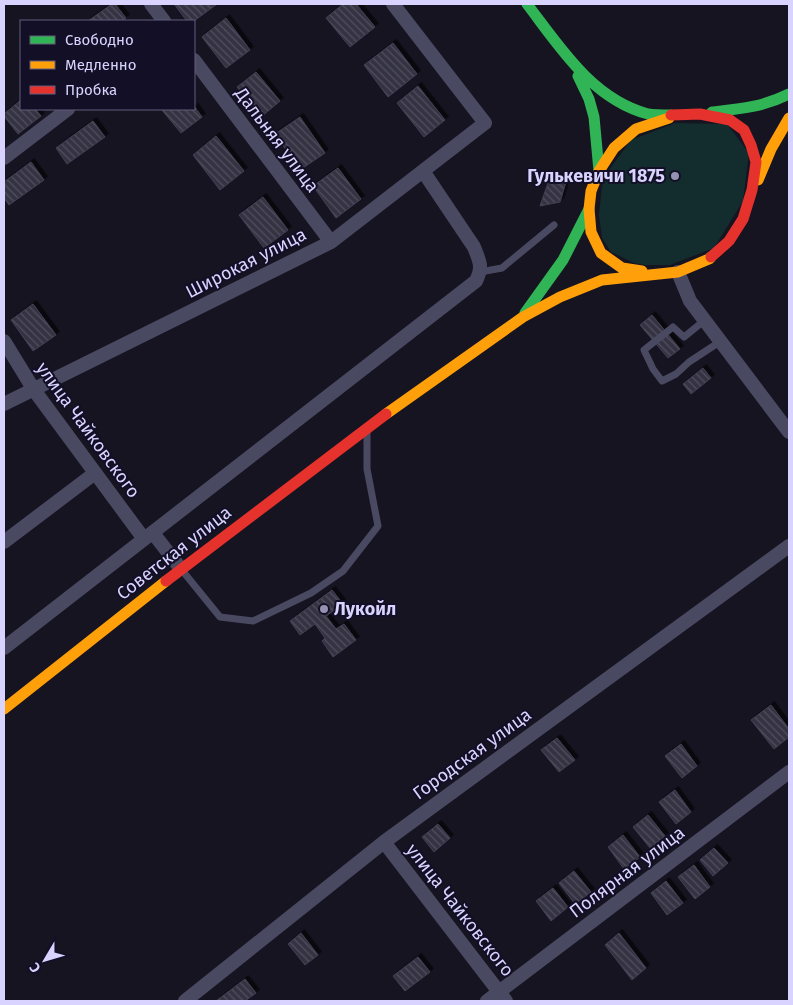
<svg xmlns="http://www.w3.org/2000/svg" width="793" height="1005" viewBox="0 0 793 1005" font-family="'Fira Sans',sans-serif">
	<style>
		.grass { fill: #132c2d }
		.building { fill: url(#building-back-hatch); stroke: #433f54; filter: url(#shadow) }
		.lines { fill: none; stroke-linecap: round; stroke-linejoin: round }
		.lane { stroke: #4a4962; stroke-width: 7 }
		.street { stroke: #4a4962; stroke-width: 14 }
		.fast { stroke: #30b455; stroke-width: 11 }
		.slow { stroke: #ff9f0a; stroke-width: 11 }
		.jam { stroke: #e5322d; stroke-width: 11 }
		.poi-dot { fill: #9591b1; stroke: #130f26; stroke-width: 2 }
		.labels { text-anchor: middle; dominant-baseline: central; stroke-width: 4; stroke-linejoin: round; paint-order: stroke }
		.street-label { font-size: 18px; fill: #d9d4ff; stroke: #130f26 }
		.poi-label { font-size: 18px; font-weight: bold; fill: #d9d4ff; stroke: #130f26; text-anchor: end }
	</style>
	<defs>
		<pattern id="building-back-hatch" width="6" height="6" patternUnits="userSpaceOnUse" patternTransform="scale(1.25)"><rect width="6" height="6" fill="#343243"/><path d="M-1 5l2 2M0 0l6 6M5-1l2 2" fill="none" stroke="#514f5f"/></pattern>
		<filter id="shadow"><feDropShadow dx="3.5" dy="-3.5" stdDeviation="0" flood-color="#0009"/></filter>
	</defs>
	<rect width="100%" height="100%" fill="#161421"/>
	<path class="grass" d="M 675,123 L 727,124 L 749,153 L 743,201 L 714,248 L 670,265 L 645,265 L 634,263 L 611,252 L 602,238 L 599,215 L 602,186 L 606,174 L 631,140 Z"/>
	<path class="building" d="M 112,4 L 115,4 L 126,18 L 122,21 L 88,21 Z
		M 174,4 L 217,4 L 194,21 L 187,21 Z
		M 343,4 L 356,4 L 375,27 L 350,47 L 326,18 Z
		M 226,18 L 250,50 L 226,68 L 202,37 Z
		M 393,43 L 417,74 L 388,97 L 364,65 Z
		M 256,72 L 280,101 L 261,117 L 237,87 Z
		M 418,86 L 445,120 L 424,137 L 397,103 Z
		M 21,100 L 21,109 L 35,109 L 41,116 L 18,134 L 4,116 L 4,114 Z
		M 194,106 L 202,117 L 181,133 L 161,109 L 194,109 Z
		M 300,117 L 325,153 L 300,170 L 275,134 Z
		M 93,121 L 105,137 L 67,164 L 56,148 Z
		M 216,136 L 244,171 L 220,190 L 193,155 Z
		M 31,162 L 44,180 L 9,205 L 4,198 L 4,182 Z
		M 338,168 L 361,199 L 336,218 L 313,186 Z
		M 568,175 L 560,202 L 540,206 L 549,180 Z
		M 263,197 L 288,230 L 264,248 L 239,215 Z
		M 33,304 L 56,335 L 33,351 L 11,320 Z
		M 652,315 L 680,349 L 668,358 L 640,325 Z
		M 703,368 L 711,378 L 691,394 L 683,384 Z
		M 332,590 L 343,604 L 326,616 L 336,629 L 344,624 L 356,640 L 333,657 L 322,641 L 325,638 L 315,624 L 300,635 L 290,621 Z
		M 771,705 L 789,729 L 789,737 L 774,749 L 751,720 Z
		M 557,738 L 575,760 L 559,772 L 541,750 Z
		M 681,744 L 697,766 L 682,778 L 665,756 Z
		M 675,790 L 691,812 L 676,824 L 659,802 Z
		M 648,815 L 665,836 L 650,848 L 633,827 Z
		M 438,824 L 450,838 L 434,852 L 422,837 Z
		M 623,835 L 640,857 L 624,869 L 608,847 Z
		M 714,848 L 728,863 L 713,876 L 700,860 Z
		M 694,865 L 710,887 L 695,899 L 678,877 Z
		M 574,871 L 591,892 L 575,904 L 559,883 Z
		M 666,881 L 683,903 L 667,915 L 651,893 Z
		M 553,888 L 568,907 L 551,921 L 536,901 Z
		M 301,933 L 318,955 L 305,965 L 288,944 Z
		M 619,933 L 646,968 L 632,980 L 605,945 Z
		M 418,957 L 430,972 L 405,991 L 393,976 Z
		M 245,979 L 256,993 L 245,1001 L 216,1001 Z"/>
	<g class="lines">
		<path class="lane" d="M 480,272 L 502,268 L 554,225
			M 705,320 L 684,337 L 673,327 L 644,350 L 653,369 L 662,381 L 676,374 L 689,362 L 721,341
			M 181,569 L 220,617 L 253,621 L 311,593 L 343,571 L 378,526 L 367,469 L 367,432"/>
		<path class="street" d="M 151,4 L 164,21
			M 194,60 L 331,242
			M 4,158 L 68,109
			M 678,272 L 690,301 L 789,432
			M 4,341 L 34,390 L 144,539
			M 4,404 L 331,242 L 485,123 L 393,4
			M 153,533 L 181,569
			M 4,542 L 95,473
			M 4,648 L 476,281 C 483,267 480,262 474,247 L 423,171
			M 384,842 L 506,1001
			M 185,1001 L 384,842 L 789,546
			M 487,1001 L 789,772"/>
		<path class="fast" d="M 527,4 C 560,47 592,99 648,114 C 655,115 664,115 671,115
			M 578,76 L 589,99 L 594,117 L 599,171
			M 712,112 C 740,109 763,107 789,94
			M 525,313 L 563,260 L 589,209"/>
		<path class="slow" d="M 758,180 L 771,149 L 789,118
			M 642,271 L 622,268 L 601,253 L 591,232 L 589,209 L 591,191 L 599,171 L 614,148 L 636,129 L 669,118
			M 386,414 L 523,317 L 560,297 L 602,280 L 678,272 L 709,259 L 711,257
			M 4,709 L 166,581"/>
		<path class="jam" d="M 671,115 L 700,114 L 730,120 L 744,130 L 751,145 L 756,162 L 752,190 L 743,219 L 729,241 L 711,257
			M 166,581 L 386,414"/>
	</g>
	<g class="poi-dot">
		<circle cx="675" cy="176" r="5"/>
		<circle cx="324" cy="609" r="5"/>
	</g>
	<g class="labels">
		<g class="street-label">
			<text transform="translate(277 140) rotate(53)">Дальняя улица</text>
			<text transform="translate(246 263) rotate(-27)">Широкая улица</text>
			<text transform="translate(88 430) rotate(54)">улица Чайковского</text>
			<text transform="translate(174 553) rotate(-38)">Советская улица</text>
			<text transform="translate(472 754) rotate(-36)">Городская улица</text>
			<text transform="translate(627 872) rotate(-37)">Полярная улица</text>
			<text transform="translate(460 910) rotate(52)">улица Чайковского</text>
		</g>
		<g class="poi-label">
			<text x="665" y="176">Гулькевичи 1875</text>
			<text x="334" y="609" text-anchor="start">Лукойл</text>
		</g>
	</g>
	<rect width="793" height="1005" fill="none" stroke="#d9d4ff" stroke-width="10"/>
	<rect x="20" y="20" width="175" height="90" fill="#130f26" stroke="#625e7d"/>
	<rect x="30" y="36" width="25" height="8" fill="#30b455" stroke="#625e7d"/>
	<text x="65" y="45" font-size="15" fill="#d9d4ff">Свободно</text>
	<rect x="30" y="61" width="25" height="8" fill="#ff9f0a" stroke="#625e7d"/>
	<text x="65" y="70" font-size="15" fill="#d9d4ff">Медленно</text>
	<rect x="30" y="86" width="25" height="8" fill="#e5322d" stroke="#625e7d"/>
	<text x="65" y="95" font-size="15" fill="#d9d4ff">Пробка</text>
	<g transform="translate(45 960) rotate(232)" stroke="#130f26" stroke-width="4" paint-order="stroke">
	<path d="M0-4L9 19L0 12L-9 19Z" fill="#d9d4ff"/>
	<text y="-8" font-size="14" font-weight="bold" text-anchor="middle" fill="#d9d4ff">С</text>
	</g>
</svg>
